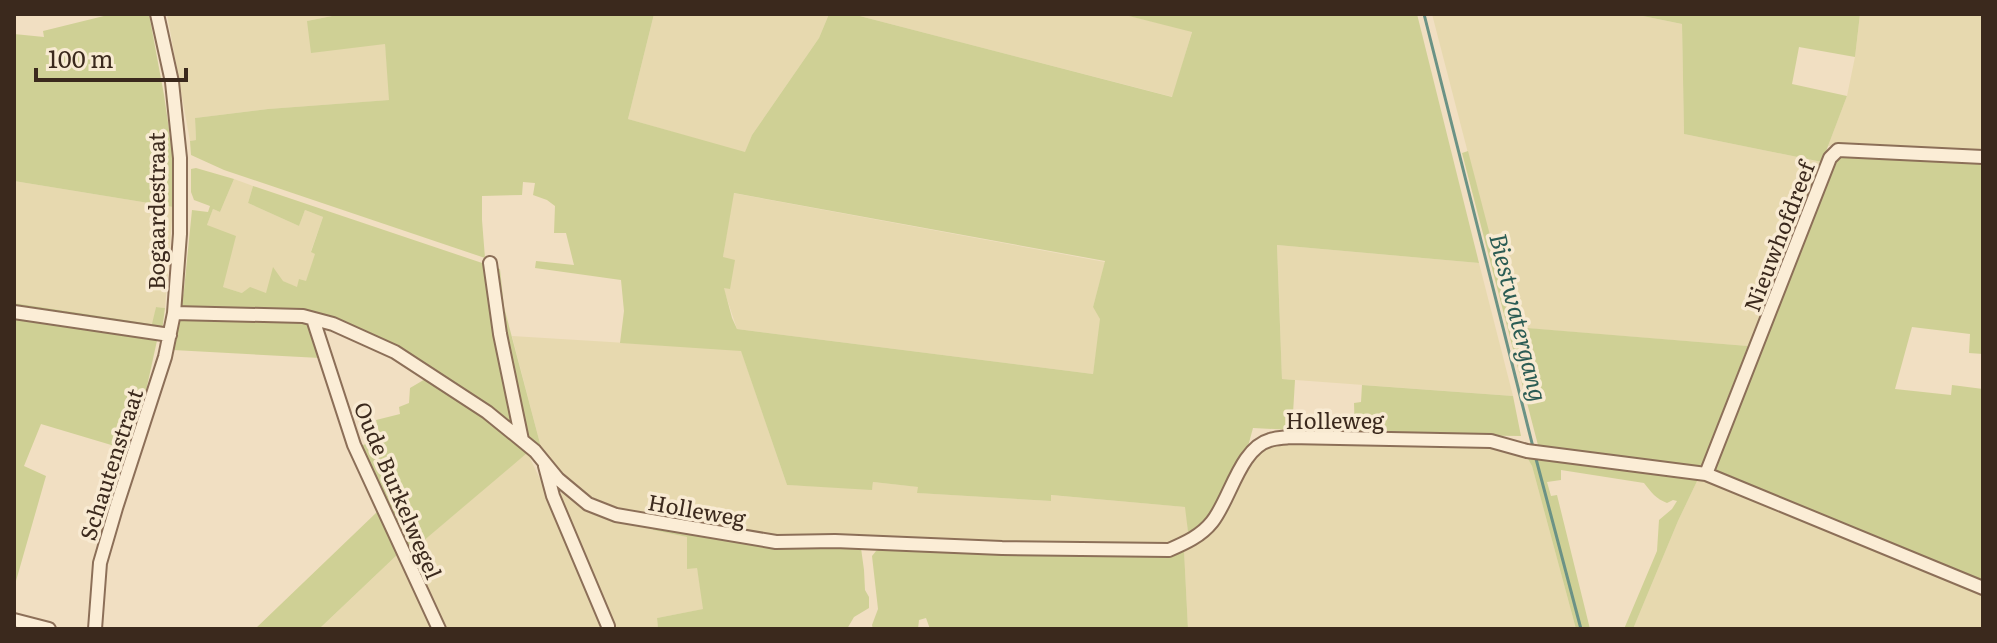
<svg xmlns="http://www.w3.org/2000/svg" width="1997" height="643" viewBox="0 0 1997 643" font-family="Literata,serif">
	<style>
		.farmland { fill: #e7d9af }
		.green { fill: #cfd095; fill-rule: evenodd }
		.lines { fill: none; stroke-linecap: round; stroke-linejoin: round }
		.stream { stroke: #6b9285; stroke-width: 3 }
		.minor-casing { stroke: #8c6f58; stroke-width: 16 }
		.minor { stroke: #fbedd6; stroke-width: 12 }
		.labels { text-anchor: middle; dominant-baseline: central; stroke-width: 7; stroke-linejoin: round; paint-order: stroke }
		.street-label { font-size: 22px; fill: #3b291d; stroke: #f8ead2 }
		.water-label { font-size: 24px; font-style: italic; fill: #2b5c54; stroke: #f8ead2 }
	</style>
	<rect width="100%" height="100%" fill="#f1dfc2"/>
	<path class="farmland" d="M 167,14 L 342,14 L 307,21 L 385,43 L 390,100 L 268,109 L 195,118 L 196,140 L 190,141 Z
		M 654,14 L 829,14 L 819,38 L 752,135 L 745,153 L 628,119 Z
		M 852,14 L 1121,14 L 1192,31 L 1173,97 Z
		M 1432,14 L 1633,14 L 1682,24 L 1684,134 L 1822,162 L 1748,346 L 1513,327 Z
		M 1860,14 L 1983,14 L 1983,153 L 1828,146 L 1847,96 L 1855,57 Z
		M 234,179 L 253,186 L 248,203 L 299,226 L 305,210 L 323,217 L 311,251 L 316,253 L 306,282 L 297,288 L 283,281 L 266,293 L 242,293 L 223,287 L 207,225 L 213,209 L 220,212 Z
		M 14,181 L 173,207 L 165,308 L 156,307 L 153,324 L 14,303 Z
		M 733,193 L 1105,262 L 1093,307 L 1101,319 L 1093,374 L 737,329 L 723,287 L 729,288 L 723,257 Z
		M 1277,245 L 1479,263 L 1513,396 L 1282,379 Z
		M 512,336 L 741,350 L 787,485 L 872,489 L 873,482 L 919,487 L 918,493 L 1050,501 L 1050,495 L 1186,507 L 1188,532 L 1185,537 L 1170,543 L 1152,545 L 1080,544 L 778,535 L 734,530 L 609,507 L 586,496 L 558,473 L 542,451 Z
		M 1282,443 L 1490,448 L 1514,453 L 1528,459 L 1532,466 L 1576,629 L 1188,629 L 1184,550 L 1196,543 L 1234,491 L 1249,467 L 1263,450 Z
		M 527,452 L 552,504 L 606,629 L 444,629 L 408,554 Z
		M 1699,477 L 1983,594 L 1983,629 L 1633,629 L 1678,521 Z
		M 564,492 L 579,502 L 653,525 L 653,530 L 687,537 L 687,568 L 697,568 L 704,609 L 657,618 L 658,629 L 614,629 L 556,496 Z
		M 398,554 L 434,629 L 319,629 Z"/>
	<path class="green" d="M 112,14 L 149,14 L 164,95 L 172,150 L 173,207 L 14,181 L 14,34 L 44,37 L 43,31 Z
		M 342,14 L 654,14 L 628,119 L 745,152 L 752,135 L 819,38 L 829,14 L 852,14 L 1172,97 L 1192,32 L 1121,14 L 1417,14 L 1479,263 L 1277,245 L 1282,379 L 1295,380 L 1292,430 L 1253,428 L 1247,450 L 1216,504 L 1200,526 L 1188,532 L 1185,507 L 1051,495 L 1051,501 L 917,493 L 918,487 L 873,482 L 872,490 L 787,485 L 741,351 L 620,343 L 624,311 L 621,280 L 535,268 L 536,261 L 574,265 L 566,233 L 554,233 L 555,206 L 547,200 L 533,195 L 535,183 L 523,182 L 522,195 L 482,196 L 482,220 L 485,258 L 224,170 L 191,155 L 190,141 L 196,140 L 195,118 L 268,109 L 389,100 L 385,44 L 311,53 L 307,21 ZM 734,193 L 1105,261 L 1093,307 L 1100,319 L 1093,374 L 737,329 L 732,318 L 724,288 L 730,289 L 735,260 L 723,257 Z
		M 1633,14 L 1860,14 L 1855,57 L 1799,47 L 1792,84 L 1847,96 L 1822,162 L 1684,134 L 1682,24 Z
		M 1468,151 L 1514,327 L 1748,346 L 1702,464 L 1699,467 L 1539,449 L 1462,153 Z
		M 1841,156 L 1983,162 L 1983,354 L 1969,353 L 1970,334 L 1912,327 L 1895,389 L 1951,395 L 1952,385 L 1983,389 L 1983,583 L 1715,471 L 1712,467 L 1830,170 L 1837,159 Z
		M 196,168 L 234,179 L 220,212 L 213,209 L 207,225 L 236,236 L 223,287 L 242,293 L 250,287 L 266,293 L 273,267 L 283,281 L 297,287 L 299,279 L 306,281 L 315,254 L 311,252 L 323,217 L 305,210 L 299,226 L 248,203 L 253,186 L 500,269 L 504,307 L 542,451 L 530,458 L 527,453 L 408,554 L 359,446 L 381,440 L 376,420 L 400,414 L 399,407 L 409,403 L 410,388 L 427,378 L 432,373 L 309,314 L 320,358 L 173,350 L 184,290 L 192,210 L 208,212 L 210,206 L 194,200 L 191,192 L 191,169 Z
		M 14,303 L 152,324 L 156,307 L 165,308 L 162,331 L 14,310 Z
		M 14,316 L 158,336 L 144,400 L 128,450 L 41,424 L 24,466 L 46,476 L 14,588 Z
		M 1362,385 L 1513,396 L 1521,436 L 1355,434 L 1354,403 L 1361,402 Z
		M 1539,457 L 1699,477 L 1678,521 L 1633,629 L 1624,629 L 1657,551 L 1659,520 L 1672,509 L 1677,501 L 1673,500 L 1667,503 C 1656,499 1651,492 1644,483 L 1561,470 L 1561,480 L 1547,482 L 1551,496 L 1557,495 L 1590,629 L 1576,629 L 1532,466 L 1528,459 Z
		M 377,512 L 398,554 L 319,629 L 255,629 Z
		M 653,525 L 757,545 L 861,548 L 864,570 L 865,590 L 869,597 L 869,608 L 854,617 L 847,629 L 658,629 L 657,618 L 703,609 L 697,568 L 687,569 L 687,537 L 653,530 Z
		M 881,549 L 1184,550 L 1188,629 L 930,629 L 926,618 L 919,620 L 918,629 L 873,629 L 872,625 L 878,609 L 872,556 L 876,551 Z"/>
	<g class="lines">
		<path class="stream" d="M 1424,14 L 1533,447
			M 1535,455 L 1581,629"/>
		<defs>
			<path id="minor" d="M 490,263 L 500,334 L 522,440
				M 14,312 L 170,335
				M 174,313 L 303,316 L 333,324 L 395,352 L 487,412 L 535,451 L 558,479 L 588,504 L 616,515 L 776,542 L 835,541 L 1002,548 L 1169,550 C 1185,543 1201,536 1212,522 C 1230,500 1240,448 1270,440 C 1276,438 1283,438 1289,437 L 1491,441 L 1527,451 L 1706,474 L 1983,588
				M 313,319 L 354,445 L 439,629
				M 545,466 L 553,496 L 608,626
				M 1706,474 L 1830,158 L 1838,150 L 1983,157
				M 14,620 L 49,629
				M 95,629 L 100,563 L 116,508 L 165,357 L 174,313 L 180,234 L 180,158 L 172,82 L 157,14"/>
		</defs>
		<use href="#minor" class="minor-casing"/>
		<use href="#minor" class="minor"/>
	</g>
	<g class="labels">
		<g class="street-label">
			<text transform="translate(155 211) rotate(-90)">Bogaardestraat</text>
			<text transform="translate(1778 236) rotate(-69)">Nieuwhofdreef</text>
			<text x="1335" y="419">Holleweg</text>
			<text transform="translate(110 464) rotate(-72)">Schautenstraat</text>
			<text transform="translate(399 490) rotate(67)">Oude Burkelwegel</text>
			<text transform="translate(697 509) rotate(10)">Holleweg</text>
		</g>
		<g class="water-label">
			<text transform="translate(1520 317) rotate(76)">Biestwatergang</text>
		</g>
	</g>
	<rect width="1997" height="643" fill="none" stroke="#3b291d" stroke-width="32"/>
	<path d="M36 68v12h150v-12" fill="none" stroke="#3b291d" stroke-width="4"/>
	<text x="48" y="68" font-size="24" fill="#3b291d" stroke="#f8ead2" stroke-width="6" paint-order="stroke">100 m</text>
</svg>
